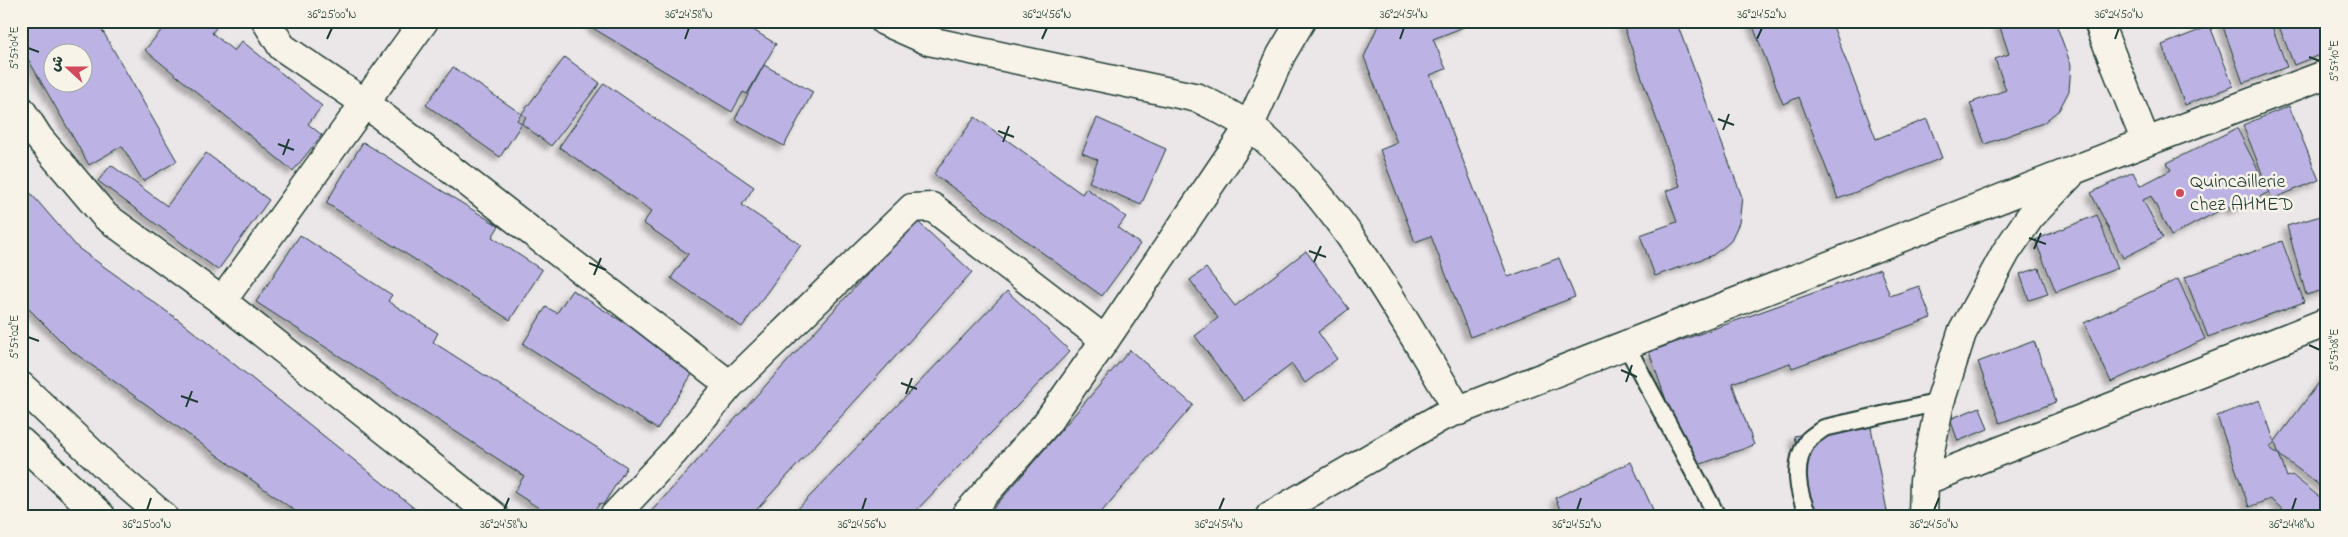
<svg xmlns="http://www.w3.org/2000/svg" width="2348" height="537" viewBox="0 0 2348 537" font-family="'Indie Flower','Playpen Sans Arabic',sans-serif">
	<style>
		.building { fill: #bcb2e3; stroke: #1f3d34; fill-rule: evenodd; filter: url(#shadow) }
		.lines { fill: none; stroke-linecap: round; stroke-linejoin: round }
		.lane-casing { stroke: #1f3d34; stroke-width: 20 }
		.street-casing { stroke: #1f3d34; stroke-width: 31 }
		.lane { stroke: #f7f3e8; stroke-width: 16 }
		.street { stroke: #f7f3e8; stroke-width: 28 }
		.ticks { fill: none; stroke: #1f3d34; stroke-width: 2 }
		.poi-dot { fill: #d1495b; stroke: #f7f3e8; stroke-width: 2 }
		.labels { text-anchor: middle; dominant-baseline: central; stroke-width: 5; stroke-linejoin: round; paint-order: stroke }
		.poi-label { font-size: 20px; fill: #1f3d34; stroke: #f7f3e8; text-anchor: start }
		.neatline { fill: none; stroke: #1f3d34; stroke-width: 2 }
		.ticks-label { font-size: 12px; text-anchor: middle; fill: #1f3d34 }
	</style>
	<defs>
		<filter id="shadow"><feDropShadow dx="-4.5" dy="4.5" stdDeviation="2.5" flood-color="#0004"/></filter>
	</defs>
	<rect width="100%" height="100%" fill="#ebe6e7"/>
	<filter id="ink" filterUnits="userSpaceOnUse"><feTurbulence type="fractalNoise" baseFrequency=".02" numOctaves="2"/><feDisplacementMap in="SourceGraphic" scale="10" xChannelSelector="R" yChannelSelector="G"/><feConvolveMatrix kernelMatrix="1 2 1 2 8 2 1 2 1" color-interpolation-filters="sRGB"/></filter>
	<g filter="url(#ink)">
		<path class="building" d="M 21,21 L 97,21 L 177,161 L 143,181 L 122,146 L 89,165 L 21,47 ZM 52,52 L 82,52 L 82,82 L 52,82 Z
			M 169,21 L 221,21 L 212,33 L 234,51 L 242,41 L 322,106 L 308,124 L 322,135 L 293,171 L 145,50 Z
			M 594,21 L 739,21 L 776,44 L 747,94 L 743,92 L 732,112 L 591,27 Z
			M 1380,21 L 1461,21 L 1464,27 L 1433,39 L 1446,69 L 1430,75 L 1508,277 L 1559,258 L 1575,297 L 1470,337 L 1431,236 L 1415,242 L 1380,150 L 1397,143 L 1364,57 Z
			M 1622,21 L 1676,21 L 1742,197 L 1739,223 L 1730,242 L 1713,255 L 1655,276 L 1640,235 L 1677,222 L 1666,191 L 1680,186 Z
			M 1751,21 L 1831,21 L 1876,139 L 1927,119 L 1942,158 L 1838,199 L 1799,97 L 1783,104 Z
			M 1998,21 L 2055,21 L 2071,65 L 2069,91 L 2059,110 L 2043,123 L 1985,144 L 1970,103 L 2006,90 L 1995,59 L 2009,54 Z
			M 2221,21 L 2270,21 L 2287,67 L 2243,83 Z
			M 2277,21 L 2324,21 L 2327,29 L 2327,52 L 2294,65 Z
			M 2210,26 L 2233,86 L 2185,105 L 2162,45 Z
			M 565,57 L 600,83 L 551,146 L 517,120 Z
			M 764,65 L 813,92 L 784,146 L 735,119 Z
			M 453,67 L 526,117 L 500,157 L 426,105 Z
			M 604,83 L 754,187 L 742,205 L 801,245 L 742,327 L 671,278 L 688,254 L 643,223 L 652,211 L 559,147 Z
			M 2289,106 L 2319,180 L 2272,199 L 2243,125 Z
			M 975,117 L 1082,194 L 1086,188 L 1126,217 L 1118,228 L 1140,244 L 1102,296 L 934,174 Z
			M 1097,118 L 1166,149 L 1141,205 L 1089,182 L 1098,160 L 1082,153 Z
			M 2237,128 L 2269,192 L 2231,211 L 2228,206 L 2171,236 L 2151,196 L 2143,200 L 2163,238 L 2123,258 L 2091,193 L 2133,172 L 2140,186 L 2171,170 L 2167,163 Z
			M 363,142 L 499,226 L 492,237 L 542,270 L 510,320 L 326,203 Z
			M 206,153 L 269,200 L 218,270 L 98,181 L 111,165 L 167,206 Z
			M 21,182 L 78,248 L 180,321 L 424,516 L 302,516 L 69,349 L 21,301 Z
			M 2327,214 L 2327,289 L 2306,295 L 2287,226 Z
			M 2097,215 L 2118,268 L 2056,292 L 2035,240 Z
			M 916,220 L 972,272 L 751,516 L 647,516 Z
			M 300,235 L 392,295 L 388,301 L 438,333 L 433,342 L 627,467 L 603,505 L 600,503 L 591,516 L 551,516 L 514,492 L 524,476 L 256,302 Z
			M 2282,241 L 2304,302 L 2208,337 L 2185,277 Z
			M 1306,251 L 1349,309 L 1318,332 L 1337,359 L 1305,383 L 1292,364 L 1244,401 L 1195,336 L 1218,318 L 1190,280 L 1206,268 L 1235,306 Z
			M 2039,268 L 2048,294 L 2029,300 L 2020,274 Z
			M 1880,269 L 1890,296 L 1919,286 L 1931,318 L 1792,368 L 1790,363 L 1732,383 L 1754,445 L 1690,468 L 1649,352 Z
			M 2178,279 L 2205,339 L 2111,382 L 2084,323 Z
			M 572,290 L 696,368 L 657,429 L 523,344 L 546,307 L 557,313 Z
			M 1007,291 L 1070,351 L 911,516 L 791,516 Z
			M 2034,341 L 2056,402 L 2000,423 L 1978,362 Z
			M 1130,350 L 1193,405 L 1098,516 L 987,516 Z
			M 2327,372 L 2327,491 L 2270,448 Z
			M 2260,400 L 2287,477 L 2292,475 L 2327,503 L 2327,516 L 2291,516 L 2270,499 L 2249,507 L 2217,416 Z
			M 1980,407 L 1988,429 L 1958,441 L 1950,419 Z
			M 1870,422 L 1888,516 L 1810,516 L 1794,436 Z
			M 1631,462 L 1656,516 L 1563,516 L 1555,498 Z"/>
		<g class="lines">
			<defs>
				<path id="lane" d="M 1626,345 L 1717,516
					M 1809,516 C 1797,493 1792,463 1808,440 C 1812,436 1819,432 1824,428 L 1940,402"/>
				<path id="street" d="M 266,21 L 282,47 L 365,103 L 730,385
					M 884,21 L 929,41 L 1198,98 C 1221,109 1244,121 1263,137 C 1344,207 1403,320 1459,411
					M 2098,21 L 2146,142
					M 21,110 L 39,138 L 105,216 L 222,301 L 494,516
					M 222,301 L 424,21
					M 21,386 L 114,474 L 163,516
					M 21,442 L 101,516
					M 1924,481 L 2327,322
					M 614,516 L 673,453 L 730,385 L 912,208 L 932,207 L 1105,340
					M 965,516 L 1046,424 L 1105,340 L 1249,127 L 1281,55 L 1301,21
					M 1270,516 L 1441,417 L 2146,142 L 2327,74
					M 1923,516 L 1924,481 L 1940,402 L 1962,333 L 2006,252 L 2030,217 L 2070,175"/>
			</defs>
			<use href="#lane" class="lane-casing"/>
			<use href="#street" class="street-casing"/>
			<use href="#lane" class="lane"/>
			<use href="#street" class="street"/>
		</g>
	</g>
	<path class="ticks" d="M 327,39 L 332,28M 685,39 L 689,28M 1042,39 L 1047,28M 1400,39 L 1404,28M 1757,39 L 1762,28M 2115,39 L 2119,28M 28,48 L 39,52M 2309,57 L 2320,61M 1718,119 L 1734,125M 1723,130 L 1729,114M 998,131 L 1014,137M 1003,142 L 1009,126M 278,144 L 294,150M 283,155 L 289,139M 2029,238 L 2046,244M 2034,249 L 2041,233M 1309,251 L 1326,257M 1314,262 L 1321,246M 589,263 L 606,270M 594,275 L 601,258M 28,337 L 39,341M 2309,345 L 2320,350M 1621,370 L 1637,377M 1626,382 L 1632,365M 901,383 L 917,389M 906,394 L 912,378M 181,396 L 198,402M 186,407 L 192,391M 147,510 L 151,498M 504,510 L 509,498M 862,510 L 866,498M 1219,510 L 1224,498M 1577,510 L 1581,498M 1934,510 L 1939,498M 2292,510 L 2296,498"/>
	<circle class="poi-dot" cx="2180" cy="193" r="5"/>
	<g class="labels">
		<g class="poi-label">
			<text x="2190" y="182">Quincaillerie<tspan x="2190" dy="23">chez AHMED</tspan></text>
		</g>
	</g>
	<rect width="2348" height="537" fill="none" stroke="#f7f3e8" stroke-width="55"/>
	<g transform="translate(68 68) rotate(291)"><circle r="24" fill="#f7f3e8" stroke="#a1aaa0"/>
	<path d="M0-4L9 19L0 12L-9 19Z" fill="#d1495b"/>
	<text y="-8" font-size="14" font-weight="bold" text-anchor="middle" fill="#1f3d34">ش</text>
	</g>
	<rect x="28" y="28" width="2292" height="482" class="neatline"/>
	<g class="ticks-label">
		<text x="332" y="18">36°25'00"N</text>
		<text x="689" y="18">36°24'58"N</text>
		<text x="1047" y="18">36°24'56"N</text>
		<text x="1404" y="18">36°24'54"N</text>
		<text x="1762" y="18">36°24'52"N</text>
		<text x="2119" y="18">36°24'50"N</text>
		<text transform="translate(14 48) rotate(-90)" y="4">5°57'04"E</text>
		<text transform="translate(2334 61) rotate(-90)" y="4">5°57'10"E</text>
		<text transform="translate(14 337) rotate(-90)" y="4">5°57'02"E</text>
		<text transform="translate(2334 350) rotate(-90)" y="4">5°57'08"E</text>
		<text x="147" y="528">36°25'00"N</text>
		<text x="504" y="528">36°24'58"N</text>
		<text x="862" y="528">36°24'56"N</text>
		<text x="1219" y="528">36°24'54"N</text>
		<text x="1577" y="528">36°24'52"N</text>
		<text x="1934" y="528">36°24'50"N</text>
		<text x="2292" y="528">36°24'48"N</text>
	</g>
</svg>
